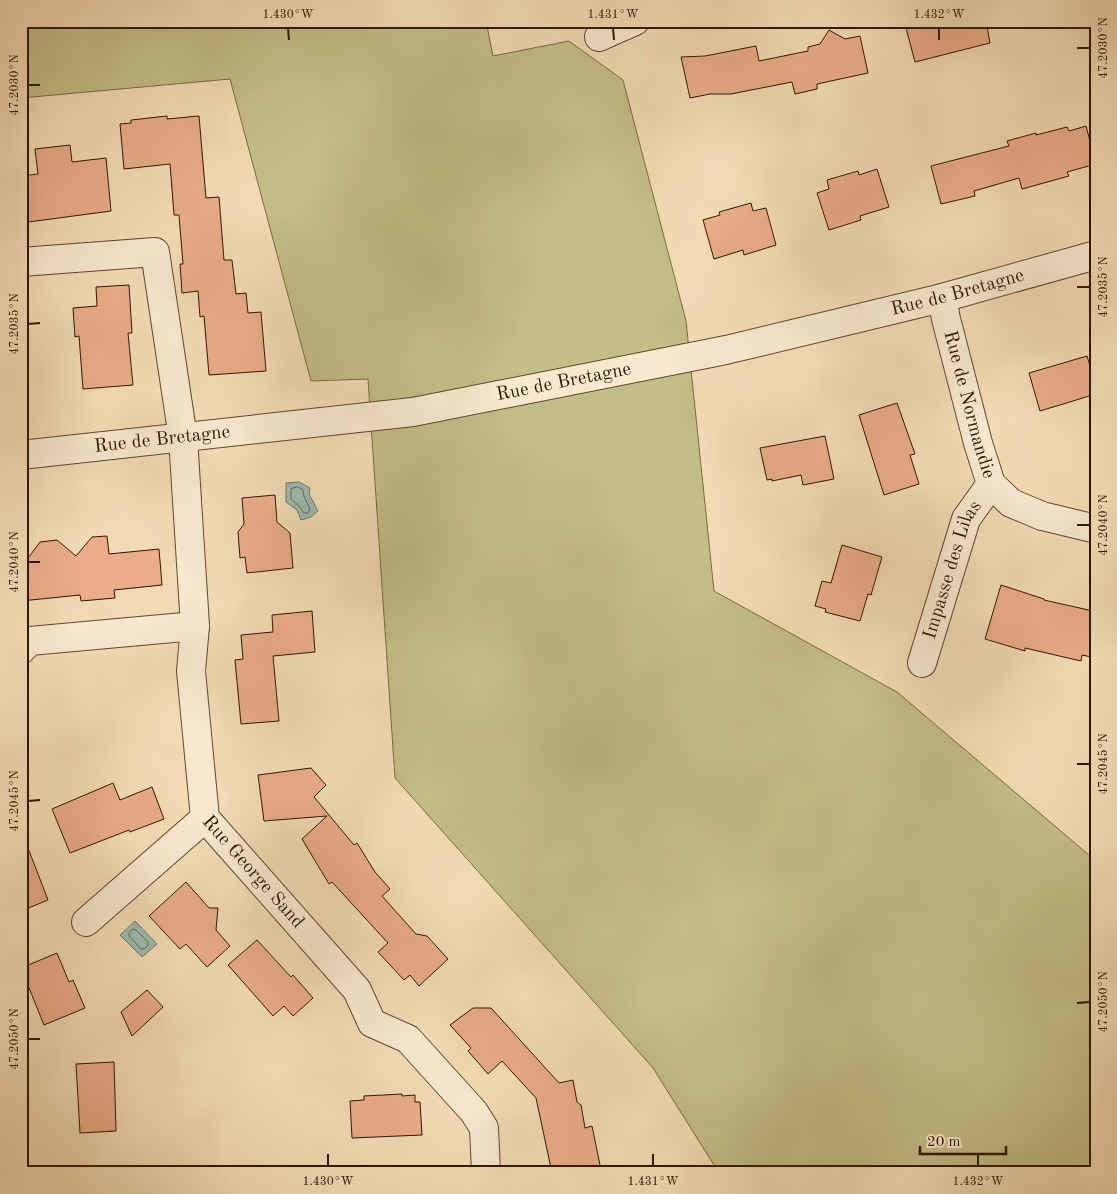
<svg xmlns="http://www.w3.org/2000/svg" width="1117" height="1194" viewBox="0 0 1117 1194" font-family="'Old Standard TT',serif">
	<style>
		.green { fill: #c3bd87; stroke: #7a6a44 }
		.water { fill: #9bbbaf; stroke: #707969 }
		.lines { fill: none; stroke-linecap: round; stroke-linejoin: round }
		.shore { stroke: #666958; stroke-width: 1 }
		.building { fill: #eaac8a; stroke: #301700 }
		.minor-casing { stroke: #60482d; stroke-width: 30 }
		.minor { stroke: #f7e8ce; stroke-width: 28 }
		.ticks { fill: none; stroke: #301700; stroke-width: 2 }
		.labels { text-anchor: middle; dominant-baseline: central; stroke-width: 4.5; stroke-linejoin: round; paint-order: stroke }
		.street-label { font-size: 19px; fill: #301700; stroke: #f7e8ce }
		.neatline { fill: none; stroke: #301700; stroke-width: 2 }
		.ticks-label { font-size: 12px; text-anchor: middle; fill: #301700 }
	</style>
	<rect width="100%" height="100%" fill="#f2dbb4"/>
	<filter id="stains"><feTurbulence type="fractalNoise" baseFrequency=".004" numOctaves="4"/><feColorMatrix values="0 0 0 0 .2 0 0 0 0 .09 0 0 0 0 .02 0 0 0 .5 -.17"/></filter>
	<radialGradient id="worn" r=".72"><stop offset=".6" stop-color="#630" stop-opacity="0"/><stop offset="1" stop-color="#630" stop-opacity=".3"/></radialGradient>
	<path class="green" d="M 21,21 L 486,21 L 493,56 L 569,41 L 623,80 L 686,321 L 714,591 L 897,692 L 1096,861 L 1096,1173 L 719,1173 L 653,1068 L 395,778 L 368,379 L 311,381 L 230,79 L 21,98 Z"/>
	<path class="water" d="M 299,482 L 310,488 L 309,494 L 318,511 L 311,517 L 301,520 L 297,510 L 286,502 L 286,483 Z
		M 135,921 L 157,944 L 142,957 L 120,935 Z"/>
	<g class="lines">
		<path class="shore" d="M 298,487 L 303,490 L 304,496 L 310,509 L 308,513 L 304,513 L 300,507 L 291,499 L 291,489 Z
			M 133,929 L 136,930 L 148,942 L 148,945 L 144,949 L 141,949 L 129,936 L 129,934 Z"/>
	</g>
	<path class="building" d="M 933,21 L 986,21 L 990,43 L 915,62 L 906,28 Z
		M 829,30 L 845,39 L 860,36 L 868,73 L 817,84 L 817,89 L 795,94 L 792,82 L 731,94 L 710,94 L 690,98 L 681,57 L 705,56 L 756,46 L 759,61 L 808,51 L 808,47 L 820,44 Z
		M 167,116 L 167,119 L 199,116 L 206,198 L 219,197 L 224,260 L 232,260 L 236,294 L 246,293 L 248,313 L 261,312 L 266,371 L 209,375 L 204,316 L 200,317 L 198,291 L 182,293 L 180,264 L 183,264 L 179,215 L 174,215 L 170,164 L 124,169 L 120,124 L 131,123 L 131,120 Z
		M 1086,126 L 1096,164 L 1067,172 L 1069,176 L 1022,189 L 1019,178 L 974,191 L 975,196 L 941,204 L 931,166 L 1009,146 L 1007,141 L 1036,133 L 1036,135 L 1067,127 L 1069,131 Z
		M 70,145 L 72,162 L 106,158 L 111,211 L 21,223 L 21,176 L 38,174 L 35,149 Z
		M 877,169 L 889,207 L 860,216 L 861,220 L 829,230 L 817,193 L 829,189 L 827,180 L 858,171 L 859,175 Z
		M 751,203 L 753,211 L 766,208 L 776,245 L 744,255 L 743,250 L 714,259 L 703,220 L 720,215 L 719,212 Z
		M 129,285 L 132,333 L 128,333 L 133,385 L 83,389 L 79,336 L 75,337 L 73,308 L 97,306 L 96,287 Z
		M 1087,356 L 1096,385 L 1096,394 L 1040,411 L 1029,373 Z
		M 897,403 L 915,454 L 910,455 L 919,484 L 884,495 L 859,415 Z
		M 825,436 L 834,479 L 803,485 L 801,475 L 772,481 L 772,479 L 767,480 L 760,448 Z
		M 275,495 L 277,522 L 290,533 L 293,568 L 247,573 L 245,557 L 240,558 L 238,532 L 244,524 L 242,498 Z
		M 107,536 L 109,554 L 159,549 L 162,585 L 114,590 L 115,598 L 81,601 L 80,595 L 21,601 L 21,559 L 28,558 L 40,542 L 57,540 L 76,556 L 92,537 Z
		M 842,545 L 882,557 L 871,595 L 868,594 L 860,621 L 825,612 L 826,609 L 815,606 L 822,581 L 831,583 Z
		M 1001,585 L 1044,599 L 1044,600 L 1093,611 L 1091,618 L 1096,619 L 1096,658 L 1082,655 L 1081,661 L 1025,648 L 1025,651 L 985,639 Z
		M 312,611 L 315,652 L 273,656 L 279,721 L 241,724 L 235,660 L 243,659 L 241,635 L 273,632 L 272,615 Z
		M 311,768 L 326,785 L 314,797 L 354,845 L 357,843 L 375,872 L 390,889 L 382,896 L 416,934 L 427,936 L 448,959 L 419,986 L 410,975 L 404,980 L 378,952 L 388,943 L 332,882 L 329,884 L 302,839 L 327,816 L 264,821 L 258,775 Z
		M 113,783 L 120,800 L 152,787 L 164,819 L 130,832 L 129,830 L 70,853 L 52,809 Z
		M 21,835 L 23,835 L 48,900 L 21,911 Z
		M 186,882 L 209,908 L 218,908 L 216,930 L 230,946 L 207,967 L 186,944 L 180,949 L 149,916 Z
		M 257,940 L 291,977 L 293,975 L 313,998 L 293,1016 L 284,1006 L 273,1016 L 228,965 Z
		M 57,953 L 69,982 L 73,980 L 85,1008 L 44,1025 L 21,968 Z
		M 147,990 L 163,1007 L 132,1036 L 121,1012 Z
		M 473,1008 L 491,1008 L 559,1083 L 573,1080 L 577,1102 L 581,1105 L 585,1128 L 592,1126 L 601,1170 L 552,1173 L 536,1098 L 502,1061 L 488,1074 L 468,1051 L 471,1048 L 450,1025 Z
		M 114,1062 L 116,1131 L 80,1133 L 76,1064 Z
		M 402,1094 L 402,1096 L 415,1095 L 415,1102 L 420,1102 L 422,1135 L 352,1138 L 350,1101 L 364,1100 L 364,1096 Z"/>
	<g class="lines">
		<defs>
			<g id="minor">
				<path d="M 599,37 L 635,21"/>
				<path id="s1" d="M 21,262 L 155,252 L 183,438 L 195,626 L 191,671 L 205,818 L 357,990 L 372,1023 L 408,1039 L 474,1112 L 484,1128 L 486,1172"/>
				<path id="s2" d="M 942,298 L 946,319 L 978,443 L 991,484 L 1011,503 L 1042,516 L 1096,529"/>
				<path id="s3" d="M 21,455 L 413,412 L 726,350 L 942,298 L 1096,255"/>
				<path d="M 21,650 L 30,641 L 195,626"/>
				<path id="s4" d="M 922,663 L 966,519 L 991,484"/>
				<path d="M 86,922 L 205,818"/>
			</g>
		</defs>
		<use href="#minor" class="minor-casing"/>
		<use href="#minor" class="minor"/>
	</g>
	<path class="ticks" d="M 288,28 L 289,40M 613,28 L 614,40M 939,28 L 939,40M 1077,48 L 1090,48M 28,85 L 40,85M 1077,287 L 1090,287M 28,324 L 40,323M 1077,525 L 1090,525M 28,562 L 40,562M 1077,764 L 1090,764M 28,801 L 40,800M 1077,1003 L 1090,1002M 28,1039 L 40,1039M 328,1154 L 328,1166M 653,1154 L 653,1166M 978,1154 L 978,1166"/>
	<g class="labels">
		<g class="street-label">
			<text stroke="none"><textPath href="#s3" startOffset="952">Rue de Bretagne</textPath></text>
			<text stroke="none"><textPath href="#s3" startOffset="548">Rue de Bretagne</textPath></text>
			<text stroke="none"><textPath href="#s2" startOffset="110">Rue de Normandie</textPath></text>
			<text stroke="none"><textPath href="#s3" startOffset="142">Rue de Bretagne</textPath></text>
			<text stroke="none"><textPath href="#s4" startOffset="98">Impasse des Lilas</textPath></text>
			<text stroke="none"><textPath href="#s1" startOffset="776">Rue George Sand</textPath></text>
		</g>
	</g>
	<rect width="1117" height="1194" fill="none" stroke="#f2dbb4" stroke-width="55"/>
	<path d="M920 1146v8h86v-8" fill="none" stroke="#301700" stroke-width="2.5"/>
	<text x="927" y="1146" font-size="15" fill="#301700" stroke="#f7e8ce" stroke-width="4" paint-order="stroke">20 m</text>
	<rect x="28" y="28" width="1062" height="1138" class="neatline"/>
	<g class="ticks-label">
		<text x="288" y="18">1.430°W</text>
		<text x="613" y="18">1.431°W</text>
		<text x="939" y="18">1.432°W</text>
		<text transform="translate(1103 48) rotate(-90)" y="4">47.2030°N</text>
		<text transform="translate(14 85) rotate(-90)" y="4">47.2030°N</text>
		<text transform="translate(1103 287) rotate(-90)" y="4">47.2035°N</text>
		<text transform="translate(14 324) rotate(-90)" y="4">47.2035°N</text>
		<text transform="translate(1103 525) rotate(-90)" y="4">47.2040°N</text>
		<text transform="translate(14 562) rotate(-90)" y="4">47.2040°N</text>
		<text transform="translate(1103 764) rotate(-90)" y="4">47.2045°N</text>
		<text transform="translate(14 801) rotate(-90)" y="4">47.2045°N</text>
		<text transform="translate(1103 1002) rotate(-90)" y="4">47.2050°N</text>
		<text transform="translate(14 1039) rotate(-90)" y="4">47.2050°N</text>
		<text x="328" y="1185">1.430°W</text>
		<text x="653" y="1185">1.431°W</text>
		<text x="978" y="1185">1.432°W</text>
	</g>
	<rect width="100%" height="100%" filter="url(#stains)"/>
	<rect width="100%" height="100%" fill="url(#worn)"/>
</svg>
